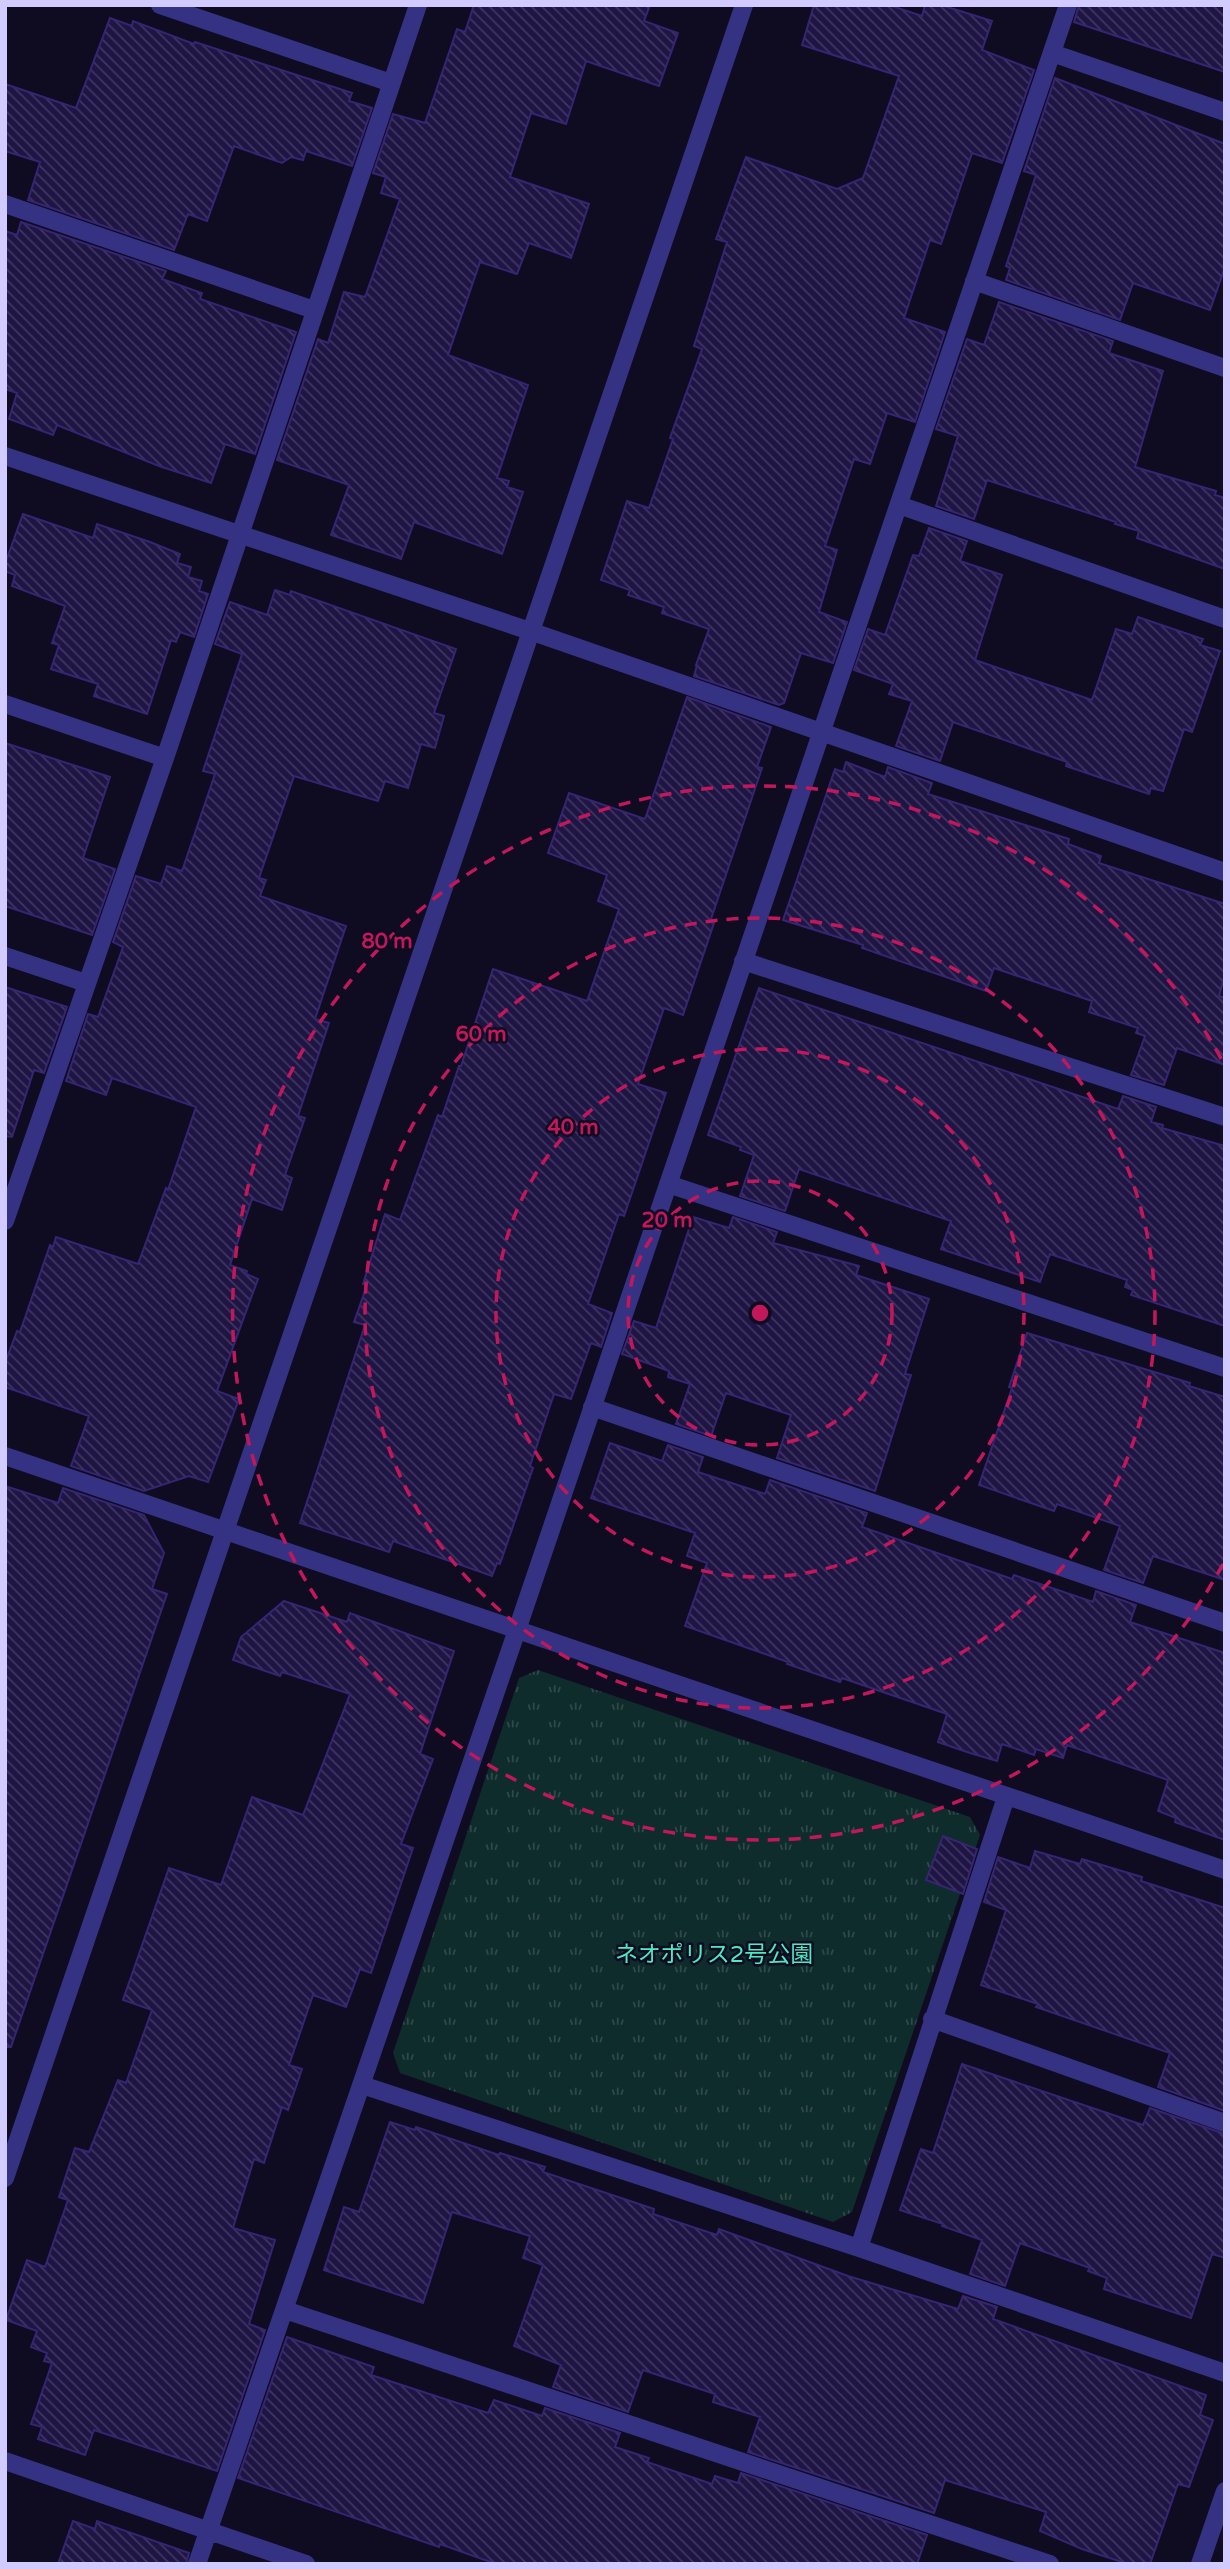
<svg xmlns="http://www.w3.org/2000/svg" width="1230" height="2569" viewBox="0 0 1230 2569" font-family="'Varela Round','Noto Sans JP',sans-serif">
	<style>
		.grass { fill: url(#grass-tufts) }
		.building { fill: url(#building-back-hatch); stroke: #352572; stroke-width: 2 }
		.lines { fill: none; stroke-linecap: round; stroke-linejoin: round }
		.minor { stroke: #353284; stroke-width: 18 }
		.tertiary { stroke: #353284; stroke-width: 18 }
		.ring { fill: none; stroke: #c2185b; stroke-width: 3.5; stroke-dasharray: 12 9 }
		.labels { text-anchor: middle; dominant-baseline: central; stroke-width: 5; stroke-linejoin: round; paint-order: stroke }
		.park-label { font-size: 23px; fill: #4de9c3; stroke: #0f0b21 }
		.centre { fill: #c2185b; stroke: #0f0b21; stroke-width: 3.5 }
		.ring-label { font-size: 21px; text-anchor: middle; font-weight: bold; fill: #c2185b; stroke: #0f0b21; stroke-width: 5; stroke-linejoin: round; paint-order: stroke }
	</style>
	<defs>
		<pattern id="grass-tufts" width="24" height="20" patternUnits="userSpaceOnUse" patternTransform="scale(1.75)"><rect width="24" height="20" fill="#0e2c2b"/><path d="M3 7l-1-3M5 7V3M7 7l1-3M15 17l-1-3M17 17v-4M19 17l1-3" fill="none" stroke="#30494b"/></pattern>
		<pattern id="building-back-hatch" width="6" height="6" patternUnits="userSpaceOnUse" patternTransform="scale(1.75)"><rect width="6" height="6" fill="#1f1544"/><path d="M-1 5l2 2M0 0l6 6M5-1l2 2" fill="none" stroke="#3e3660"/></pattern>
	</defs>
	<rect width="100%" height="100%" fill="#0f0b21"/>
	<path class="grass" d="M 538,1670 L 970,1817 L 980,1835 L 852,2212 L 833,2222 L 400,2073 L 393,2053 L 519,1678 Z"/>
	<path class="building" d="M 474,5 L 650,5 L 644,21 L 678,33 L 659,86 L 586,61 L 566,124 L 531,113 L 510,177 L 589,204 L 571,258 L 529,243 L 517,274 L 480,262 L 448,355 L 528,385 L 497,478 L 509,481 L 507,487 L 523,492 L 502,554 L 414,522 L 401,559 L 331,535 L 349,485 L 277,460 L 318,339 L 328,343 L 344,292 L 365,297 L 400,199 L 381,193 L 386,177 L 373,173 L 393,114 L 425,123 L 457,29 L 465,32 Z
		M 814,5 L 889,5 L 922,16 L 925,5 L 941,5 L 992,21 L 982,50 L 1034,70 L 1002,163 L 972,153 L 941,244 L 930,240 L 904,318 L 945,332 L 915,422 L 887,413 L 870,464 L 854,459 L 825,546 L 837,550 L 819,612 L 847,622 L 833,663 L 801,653 L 784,703 L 779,705 L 694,676 L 697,665 L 696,665 L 709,629 L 662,613 L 664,607 L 628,595 L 630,590 L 601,580 L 627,501 L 649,508 L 673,439 L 670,438 L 702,349 L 694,346 L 727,242 L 716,239 L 746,157 L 837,189 L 863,178 L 899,76 L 802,45 Z
		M 1079,5 L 1225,5 L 1225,72 L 1074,22 Z
		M 110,18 L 132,26 L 133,21 L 194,44 L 195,42 L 352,93 L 349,101 L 372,108 L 352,166 L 306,151 L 303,160 L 291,157 L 282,163 L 234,146 L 207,221 L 188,214 L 174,250 L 28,200 L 40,162 L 5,151 L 5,84 L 76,108 Z
		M 1055,78 L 1225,144 L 1225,267 L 1210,310 L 1133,283 L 1120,320 L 1006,280 L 1010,268 L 1006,266 L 1036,175 L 1024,171 Z
		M 21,222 L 166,271 L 162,279 L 202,293 L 200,299 L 296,332 L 255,454 L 225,444 L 211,483 L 159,466 L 57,425 L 53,435 L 9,419 L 17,393 L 5,389 L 5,231 L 17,235 Z
		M 999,302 L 1113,341 L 1109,353 L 1163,371 L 1135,467 L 1216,491 L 1215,495 L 1225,498 L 1225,569 L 1137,538 L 1139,531 L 1115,524 L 1116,522 L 987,480 L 974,519 L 936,506 L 958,436 L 936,429 L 967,339 L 984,345 Z
		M 23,514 L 93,538 L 97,524 L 150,542 L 180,554 L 177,563 L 191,567 L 188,577 L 202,581 L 199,591 L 208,594 L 194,637 L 180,632 L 176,642 L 171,640 L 147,714 L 94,696 L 98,684 L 51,669 L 59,645 L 52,643 L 65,606 L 12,586 L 15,575 L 5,571 L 5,564 Z
		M 929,528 L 967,541 L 960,561 L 1002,575 L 975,660 L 1092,700 L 1116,629 L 1132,634 L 1138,617 L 1203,639 L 1200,645 L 1220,651 L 1192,732 L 1184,729 L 1163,791 L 1151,788 L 1149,794 L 1066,766 L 1067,762 L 953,722 L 940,761 L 896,746 L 912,701 L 889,694 L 893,684 L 854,670 L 868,629 L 885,635 L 913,555 L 919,556 Z
		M 275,590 L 290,595 L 291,591 L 456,649 L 434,713 L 444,716 L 435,748 L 421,744 L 408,788 L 385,781 L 378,801 L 294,776 L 259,878 L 266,880 L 260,896 L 346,926 L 315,1019 L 329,1023 L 298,1116 L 305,1118 L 285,1175 L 292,1178 L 282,1210 L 252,1199 L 230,1265 L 247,1271 L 246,1274 L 258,1279 L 217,1391 L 239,1399 L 208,1482 L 189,1476 L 144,1491 L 71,1466 L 89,1416 L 5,1387 L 5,1363 L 17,1331 L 20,1332 L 50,1245 L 53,1247 L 56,1237 L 138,1264 L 166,1188 L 168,1190 L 196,1107 L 112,1078 L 106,1095 L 66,1081 L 88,1014 L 98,1017 L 123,947 L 113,942 L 136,876 L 161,884 L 167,866 L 182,871 L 215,774 L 203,771 L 242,654 L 215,644 L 230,602 L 267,615 Z
		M 687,697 L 771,727 L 757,767 L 762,768 L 710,922 L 714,923 L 683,1015 L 664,1008 L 638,1084 L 666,1093 L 624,1216 L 619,1214 L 588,1304 L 612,1313 L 601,1347 L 591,1343 L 571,1399 L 554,1394 L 530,1466 L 533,1468 L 500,1564 L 497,1563 L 492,1576 L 393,1541 L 389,1552 L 300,1523 L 365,1325 L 354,1322 L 367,1285 L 363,1284 L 385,1214 L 400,1220 L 438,1115 L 442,1117 L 459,1066 L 461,1066 L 493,969 L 587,1001 L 619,909 L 598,901 L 607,875 L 548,853 L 569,793 L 645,819 Z
		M 5,743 L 110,777 L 83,858 L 115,869 L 92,935 L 5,906 Z
		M 846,762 L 885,777 L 888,767 L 932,783 L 928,794 L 1069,839 L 1068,844 L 1101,856 L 1099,863 L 1225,904 L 1225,974 L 1219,996 L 1225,998 L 1225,1065 L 1177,1048 L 1164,1085 L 1131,1075 L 1145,1036 L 1136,1033 L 1138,1028 L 1089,1012 L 1092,1001 L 994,968 L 986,991 L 862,948 L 863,945 L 783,920 L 835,769 L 843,772 Z
		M 5,987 L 67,1007 L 44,1073 L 34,1070 L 12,1137 L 5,1136 Z
		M 759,988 L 1118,1109 L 1123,1096 L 1156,1107 L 1151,1122 L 1163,1125 L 1162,1128 L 1225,1146 L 1225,1326 L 1131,1295 L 1133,1290 L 1125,1287 L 1127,1280 L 1050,1254 L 1040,1282 L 941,1249 L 951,1221 L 799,1169 L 785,1211 L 740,1196 L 754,1155 L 740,1150 L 741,1147 L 708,1135 Z
		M 693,1217 L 729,1228 L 733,1217 L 777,1232 L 773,1243 L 859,1266 L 856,1275 L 929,1299 L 905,1374 L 911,1375 L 875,1491 L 777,1458 L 791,1415 L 726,1393 L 711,1436 L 676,1424 L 690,1384 L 668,1377 L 669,1371 L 622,1354 L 634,1321 L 656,1328 Z
		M 1027,1333 L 1190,1383 L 1189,1386 L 1225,1397 L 1225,1580 L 1153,1556 L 1143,1583 L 1104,1570 L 1120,1526 L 1057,1504 L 1054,1511 L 979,1485 L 1012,1388 L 1009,1387 Z
		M 610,1443 L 662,1461 L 668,1445 L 703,1457 L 698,1472 L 765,1494 L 770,1480 L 867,1513 L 862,1527 L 1012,1579 L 1014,1575 L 1093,1602 L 1096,1591 L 1136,1605 L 1130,1622 L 1225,1653 L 1225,1840 L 1175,1822 L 1176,1818 L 1158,1811 L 1168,1780 L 1067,1745 L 1063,1758 L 1036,1749 L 1034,1755 L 1002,1744 L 997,1761 L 970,1753 L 938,1742 L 947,1714 L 842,1678 L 840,1682 L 787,1664 L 788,1662 L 685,1626 L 707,1563 L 687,1556 L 695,1533 L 591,1498 Z
		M 5,1486 L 58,1503 L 63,1488 L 144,1515 L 164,1553 L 152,1589 L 167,1594 L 11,2047 L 5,2047 Z
		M 284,1601 L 347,1622 L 350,1613 L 454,1651 L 420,1754 L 433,1759 L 401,1844 L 413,1848 L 371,1973 L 360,1969 L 346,2007 L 313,1995 L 289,2065 L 302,2069 L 288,2110 L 282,2107 L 264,2163 L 254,2159 L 233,2228 L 275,2240 L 249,2324 L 265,2330 L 217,2471 L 94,2430 L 85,2455 L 38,2439 L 42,2427 L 31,2424 L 52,2363 L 44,2361 L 47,2353 L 31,2347 L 37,2331 L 6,2320 L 27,2260 L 45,2267 L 68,2200 L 59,2197 L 75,2148 L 89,2152 L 118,2080 L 126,2083 L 152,2010 L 123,2000 L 169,1868 L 221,1885 L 252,1797 L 303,1815 L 350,1694 L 282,1672 L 280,1676 L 233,1660 L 241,1637 Z
		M 943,1836 L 977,1849 L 963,1894 L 926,1880 Z
		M 1035,1851 L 1080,1864 L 1082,1859 L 1142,1877 L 1141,1881 L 1225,1908 L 1225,2111 L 1158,2087 L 1170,2053 L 1036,2007 L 1038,2004 L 981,1985 L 1006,1910 L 984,1902 L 998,1857 L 1030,1868 Z
		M 962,2064 L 1143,2125 L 1150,2108 L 1225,2134 L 1225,2258 L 1212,2254 L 1191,2318 L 1104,2289 L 1107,2278 L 1088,2271 L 1090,2268 L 1020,2243 L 1005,2286 L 970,2274 L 982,2240 L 942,2226 L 943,2224 L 900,2210 L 921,2149 L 933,2153 Z
		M 390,2122 L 415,2130 L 416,2127 L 499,2155 L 500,2153 L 545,2167 L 543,2172 L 654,2209 L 653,2214 L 717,2235 L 719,2229 L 848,2276 L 958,2309 L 963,2296 L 997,2307 L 993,2319 L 1206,2395 L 1200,2415 L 1213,2420 L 1189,2487 L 1178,2484 L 1150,2564 L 1128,2564 L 1082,2549 L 1040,2531 L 1046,2512 L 945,2480 L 934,2513 L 748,2452 L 760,2417 L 713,2402 L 715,2394 L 643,2370 L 628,2412 L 553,2387 L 561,2365 L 514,2346 L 543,2265 L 523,2258 L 530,2236 L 452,2212 L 423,2303 L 324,2270 L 344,2207 L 359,2212 Z
		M 287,2337 L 374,2367 L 371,2375 L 488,2413 L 494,2400 L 542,2416 L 545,2408 L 620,2433 L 615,2447 L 649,2458 L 647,2462 L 712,2484 L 715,2476 L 738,2483 L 741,2473 L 927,2535 L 917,2564 L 496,2564 L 440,2544 L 439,2547 L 238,2478 Z
		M 73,2521 L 95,2529 L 97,2521 L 189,2553 L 186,2564 L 58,2564 Z"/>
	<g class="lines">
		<path class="minor" d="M 160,5 L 391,83
			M 1052,53 L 1225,112
			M 5,204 L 314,310
			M 974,281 L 1225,368
			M 5,456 L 530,631 L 1225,872
			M 899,505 L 1225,619
			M 5,704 L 165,758
			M 5,956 L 86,983
			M 743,961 L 1225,1117
			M 668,1184 L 1225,1368
			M 5,1221 L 165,758 L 418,5
			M 592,1407 L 1225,1623
			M 5,1456 L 1225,1870
			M 932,2019 L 1225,2123
			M 362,2085 L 859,2248 L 1225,2373
			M 859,2248 L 1006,1797
			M 285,2310 L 1050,2564
			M 5,2461 L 306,2564
			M 197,2564 L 517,1630 L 1068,5
			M 1200,2564 L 1225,2491"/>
		<path class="tertiary" d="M 5,2178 L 744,5"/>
	</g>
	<g class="ring">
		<circle cx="760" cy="1313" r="132"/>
		<circle cx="760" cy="1313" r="264"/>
		<circle cx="760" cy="1313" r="395"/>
		<path d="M1223 1564A527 527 0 1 1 1223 1062"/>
	</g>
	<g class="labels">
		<g class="park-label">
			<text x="714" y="1955">ネオポリス2号公園</text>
		</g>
	</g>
	<circle cx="760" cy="1313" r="10" class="centre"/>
	<g class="ring-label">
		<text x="387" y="948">80 m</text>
		<text x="481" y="1041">60 m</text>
		<text x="573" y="1134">40 m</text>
		<text x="667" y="1227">20 m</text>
	</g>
	<rect width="1230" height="2569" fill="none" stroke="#d1cbff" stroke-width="14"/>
</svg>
